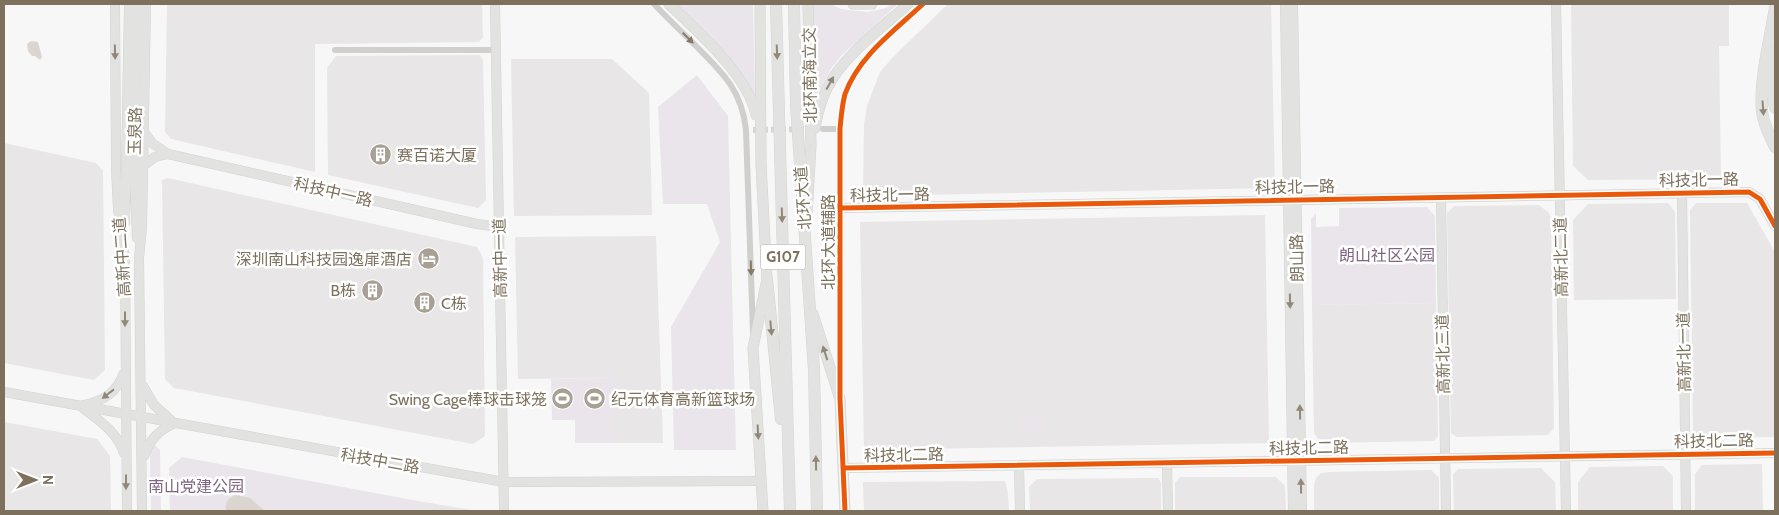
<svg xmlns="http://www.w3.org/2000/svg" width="1779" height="515" viewBox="0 0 1779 515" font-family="Cabin,'Noto Sans SC',sans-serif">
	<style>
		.built { fill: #e8e6e6 }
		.green { fill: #eae5eb }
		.water { fill: #dbd5d0 }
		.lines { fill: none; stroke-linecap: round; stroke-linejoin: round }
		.street-tunnel { stroke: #d8d6d2; stroke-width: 6; stroke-dasharray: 6 3; stroke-linecap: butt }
		.secondary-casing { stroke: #d4d3d2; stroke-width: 10 }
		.primary-casing { stroke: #d4d3d2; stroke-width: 11 }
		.highway-casing { stroke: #d5d5d4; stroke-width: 12 }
		.street { stroke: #d0cfce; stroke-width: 6 }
		.secondary { stroke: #e2e2e1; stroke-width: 9 }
		.primary { stroke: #e2e2e1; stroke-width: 10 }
		.highway { stroke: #e2e2e1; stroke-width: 11 }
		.cycleway-casing { stroke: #fff; stroke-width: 8 }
		.cycleway { stroke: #e8590c; stroke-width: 5 }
		.oneway { fill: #857a69 }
		.oneway2 { fill: #918878 }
		.labels { text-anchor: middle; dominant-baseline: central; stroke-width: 5; stroke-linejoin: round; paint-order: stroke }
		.shield { fill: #fff; stroke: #a49c8e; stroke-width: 1 }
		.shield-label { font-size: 15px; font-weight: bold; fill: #7d715e }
		.street-label { font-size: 16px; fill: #7d715e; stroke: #fff }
		.poi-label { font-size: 16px; fill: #7d715e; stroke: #fff; text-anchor: start }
		.park-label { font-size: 16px; fill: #7f6580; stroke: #fff }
	</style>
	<rect width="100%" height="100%" fill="#f7f7f8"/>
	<path class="built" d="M 167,4 L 482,4 L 483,37 L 479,42 L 315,44 L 315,172 L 171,139 L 165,132 Z
		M 948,4 L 1271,4 L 1275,188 L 863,196 L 864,124 L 867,106 L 880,72 L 893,57 Z
		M 1571,4 L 1729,4 L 1729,46 L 1719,46 L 1721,179 L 1588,180 L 1573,166 Z
		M 480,55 L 483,60 L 486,200 L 478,208 L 328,175 L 327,68 L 336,56 Z
		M 511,59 L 612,59 L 649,93 L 652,215 L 514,216 Z
		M 4,143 L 96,163 L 103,171 L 105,370 L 94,380 L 4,363 Z
		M 168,178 L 477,247 L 483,258 L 485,436 L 473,444 L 174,388 L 165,379 L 162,180 Z
		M 1668,203 L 1675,212 L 1676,299 L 1574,300 L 1573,220 L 1588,204 Z
		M 1696,203 L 1747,203 L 1775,252 L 1775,437 L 1700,438 L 1693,432 L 1690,210 Z
		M 1539,205 L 1549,213 L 1551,219 L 1554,428 L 1548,435 L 1457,437 L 1451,433 L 1447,213 L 1454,206 Z
		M 1265,215 L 1269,443 L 864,450 L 860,222 Z
		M 656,236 L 663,443 L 615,443 L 614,378 L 518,379 L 515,237 Z
		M 1436,303 L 1438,436 L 1434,441 L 1325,443 L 1320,441 L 1314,433 L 1312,305 Z
		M 4,422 L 97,439 L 110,456 L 111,511 L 4,511 Z
		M 1762,464 L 1763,511 L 1695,511 L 1695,474 L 1702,465 Z
		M 1663,466 L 1673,476 L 1673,511 L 1578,511 L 1578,482 L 1590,467 Z
		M 1541,468 L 1555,482 L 1556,511 L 1454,511 L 1453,474 L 1458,469 Z
		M 1431,470 L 1439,478 L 1439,511 L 1314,511 L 1314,485 L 1316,478 L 1321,473 L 1329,472 Z
		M 1180,477 L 1276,477 L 1285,486 L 1286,511 L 1175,511 L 1175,483 Z
		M 1158,478 L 1161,483 L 1161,511 L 1030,511 L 1029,487 L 1037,479 Z
		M 1005,481 L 1008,493 L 1009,511 L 864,511 L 863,482 Z
		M 418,501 L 478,511 L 418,511 Z"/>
	<path class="green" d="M 677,4 L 753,4 L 755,96 C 737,60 705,32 677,4 Z
		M 812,4 L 830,4 L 841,9 L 867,12 L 886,8 L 893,4 L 898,4 L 843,54 L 831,69 L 813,102 Z
		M 697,75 L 728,116 L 736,450 L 674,450 L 671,327 L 720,242 L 707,204 L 663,204 L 658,107 Z
		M 1427,207 L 1435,216 L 1436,303 L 1312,305 L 1311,219 L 1316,213 L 1316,227 L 1339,226 L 1339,208 Z
		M 615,378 L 615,443 L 575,443 L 575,420 L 552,420 L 551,379 Z
		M 1047,416 L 1047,431 L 1019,432 L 1019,417 Z
		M 154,444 L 160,450 L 161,511 L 151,511 L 150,454 Z
		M 182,457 L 418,501 L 418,511 L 170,511 L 169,468 Z"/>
	<path class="water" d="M 31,41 L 38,42 L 42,57 L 40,60 L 35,56 L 32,56 L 28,51 L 27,44 Z
		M 236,495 L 250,498 L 265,511 L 226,511 C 225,503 227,498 236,495 Z"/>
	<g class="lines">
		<path class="street-tunnel" d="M 753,130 L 814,129"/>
		<defs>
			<path id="secondary" d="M 115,4 L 116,168 L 118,209 L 125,258 L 127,511
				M 495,4 L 504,511
				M 1285,4 L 1293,511
				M 1293,4 L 1302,511
				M 1556,4 L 1566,511
				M 144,132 L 152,143 L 168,154 L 477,224 L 499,227
				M 143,166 L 155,157 L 168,154
				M 1682,193 L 1686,511
				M 1441,198 L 1446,511
				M 841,208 L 1749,192 L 1760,199 L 1775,226
				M 125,223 L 129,4
				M 137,238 L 134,165 L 137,4
				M 143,386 L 154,405 L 173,422
				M 4,392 L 504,482 L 761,481
				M 84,405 C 104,401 117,392 124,373
				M 83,408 C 100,421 117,432 124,453
				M 144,456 C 150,439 159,430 175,423
				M 1167,463 L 1168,511
				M 1019,466 L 1020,511
				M 843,468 L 1775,453
				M 142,511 L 139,258 L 142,227 L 146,4"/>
			<path id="primary" d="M 669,4 C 698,32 748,75 756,115
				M 760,4 L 761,164 L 767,279 L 753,348 L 763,511
				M 853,4 L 872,4
				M 815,128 C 818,110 823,93 833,78 C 852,49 883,27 908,4
				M 807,215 L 811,146 L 808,4
				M 813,314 L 840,399 L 845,511"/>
			<path id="highway" d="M 776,4 L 790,511
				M 794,4 L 796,104 L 814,370 L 817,511
				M 1775,8 C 1770,38 1759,81 1762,111 C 1763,124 1770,136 1775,147
				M 1775,55 L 1771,90 L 1775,108
				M 767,279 L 781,419"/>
		</defs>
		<use href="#secondary" class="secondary-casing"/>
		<use href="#primary" class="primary-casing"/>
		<use href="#highway" class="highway-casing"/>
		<path class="street" d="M 654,4 C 667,18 681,31 695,45 C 722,72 742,90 746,130 L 753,333
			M 335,50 L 496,50
			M 823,129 L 840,129
			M 840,390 L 840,129 C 841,117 842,105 845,94 C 859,56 894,31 923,4"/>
		<use href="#secondary" class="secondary"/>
		<use href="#primary" class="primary"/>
		<use href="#highway" class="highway"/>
		<defs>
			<path id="cycleway" d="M 841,208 L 1749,192 L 1760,199 L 1775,226
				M 843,468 L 1775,453
				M 845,511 L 840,399 L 840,129 C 841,117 842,105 845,94 C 859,56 894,31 923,4"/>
		</defs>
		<use href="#cycleway" class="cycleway-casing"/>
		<use href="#cycleway" class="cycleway"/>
	</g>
	<defs><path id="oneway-solid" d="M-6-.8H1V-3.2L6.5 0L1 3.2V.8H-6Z" transform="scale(1.25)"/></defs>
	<g class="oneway">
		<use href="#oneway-solid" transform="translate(688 38) rotate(45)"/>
		<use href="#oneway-solid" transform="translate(751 268) rotate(88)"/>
	</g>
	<g class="oneway2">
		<use href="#oneway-solid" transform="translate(115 52) rotate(89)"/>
		<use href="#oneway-solid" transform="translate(777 52) rotate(88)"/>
		<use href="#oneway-solid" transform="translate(830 83) rotate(-61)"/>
		<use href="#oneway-solid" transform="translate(1763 108) rotate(86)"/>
		<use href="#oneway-solid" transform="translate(782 215) rotate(88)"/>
		<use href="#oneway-solid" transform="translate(1290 301) rotate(89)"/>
		<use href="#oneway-solid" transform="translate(125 319) rotate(90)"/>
		<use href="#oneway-solid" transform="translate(771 328) rotate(85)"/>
		<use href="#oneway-solid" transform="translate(825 353) rotate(-108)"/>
		<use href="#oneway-solid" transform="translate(108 394) rotate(142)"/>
		<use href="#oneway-solid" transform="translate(1300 412) rotate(-91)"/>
		<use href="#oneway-solid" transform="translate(758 432) rotate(87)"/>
		<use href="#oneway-solid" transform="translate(816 463) rotate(-91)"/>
		<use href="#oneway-solid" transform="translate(126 482) rotate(90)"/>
		<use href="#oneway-solid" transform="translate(1301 486) rotate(-91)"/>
	</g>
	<defs>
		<symbol id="building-disc" viewBox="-11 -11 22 22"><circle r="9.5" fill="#a8a094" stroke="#fff"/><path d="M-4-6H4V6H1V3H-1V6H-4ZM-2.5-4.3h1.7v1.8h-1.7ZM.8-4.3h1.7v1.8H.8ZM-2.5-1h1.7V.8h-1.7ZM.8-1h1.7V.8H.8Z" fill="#fff"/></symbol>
		<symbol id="hotel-disc" viewBox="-11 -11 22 22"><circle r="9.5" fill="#a8a094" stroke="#fff"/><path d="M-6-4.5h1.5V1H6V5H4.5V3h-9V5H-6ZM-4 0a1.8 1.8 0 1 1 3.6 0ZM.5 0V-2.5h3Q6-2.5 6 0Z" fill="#fff"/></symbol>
		<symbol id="stadium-disc" viewBox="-11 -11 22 22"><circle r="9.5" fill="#a8a094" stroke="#fff"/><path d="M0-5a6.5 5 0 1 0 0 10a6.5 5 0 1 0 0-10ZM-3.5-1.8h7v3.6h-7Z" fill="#fff"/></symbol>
	</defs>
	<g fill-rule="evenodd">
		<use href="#building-disc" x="368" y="142" width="25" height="25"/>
		<use href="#hotel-disc" x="416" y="246" width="25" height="25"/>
		<use href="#building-disc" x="360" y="278" width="25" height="25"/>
		<use href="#building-disc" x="412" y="290" width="25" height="25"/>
		<use href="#stadium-disc" x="550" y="386" width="25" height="25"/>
		<use href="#stadium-disc" x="582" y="386" width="25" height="25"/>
	</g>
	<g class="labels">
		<rect class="shield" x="760.5" y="244.5" width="45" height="25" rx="4"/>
		<g class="shield-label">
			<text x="783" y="257">G107</text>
		</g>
		<g class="street-label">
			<text transform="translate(810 75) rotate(-91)">北环南海立交</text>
			<text transform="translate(135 131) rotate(-89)">玉泉路</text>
			<text transform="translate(1699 180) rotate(-1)">科技北一路</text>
			<text transform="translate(1295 187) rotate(-1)">科技北一路</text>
			<text transform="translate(333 192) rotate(13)">科技中一路</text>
			<text transform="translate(890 195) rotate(-1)">科技北一路</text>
			<text transform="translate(803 198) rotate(-94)">北环大道</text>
			<text transform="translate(828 242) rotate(-90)">北环大道辅路</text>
			<text transform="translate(122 257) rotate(-94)">高新中二道</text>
			<text transform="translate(1561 257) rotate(-91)">高新北二道</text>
			<text transform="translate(500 258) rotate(-91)">高新中一道</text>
			<text transform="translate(1297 258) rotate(-91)">朗山路</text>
			<text transform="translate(1684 352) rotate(-91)">高新北一道</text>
			<text transform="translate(1443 354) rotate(-91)">高新北三道</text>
			<text transform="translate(1714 441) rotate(-1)">科技北二路</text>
			<text transform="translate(1309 448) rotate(-1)">科技北二路</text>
			<text transform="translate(904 455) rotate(-1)">科技北二路</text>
			<text transform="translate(380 461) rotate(10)">科技中二路</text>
		</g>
		<g class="poi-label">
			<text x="397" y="155">赛百诺大厦</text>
			<text x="412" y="259" text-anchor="end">深圳南山科技园逸扉酒店</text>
			<text x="356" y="290" text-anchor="end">B栋</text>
			<text x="441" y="303">C栋</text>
			<text x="547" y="399" text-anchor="end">Swing Cage棒球击球笼</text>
			<text x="611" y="399">纪元体育高新篮球场</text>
		</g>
		<g class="park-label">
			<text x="1387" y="255">朗山社区公园</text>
			<text x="196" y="486">南山党建公园</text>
		</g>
	</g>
	<rect width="1779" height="515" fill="none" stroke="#7d715e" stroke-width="10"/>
	<g transform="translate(35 480) rotate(90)" stroke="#ffffff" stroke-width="4" paint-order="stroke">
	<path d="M0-4L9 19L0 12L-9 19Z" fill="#7d715e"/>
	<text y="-8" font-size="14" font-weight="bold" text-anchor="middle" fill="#7d715e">N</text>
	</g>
</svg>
